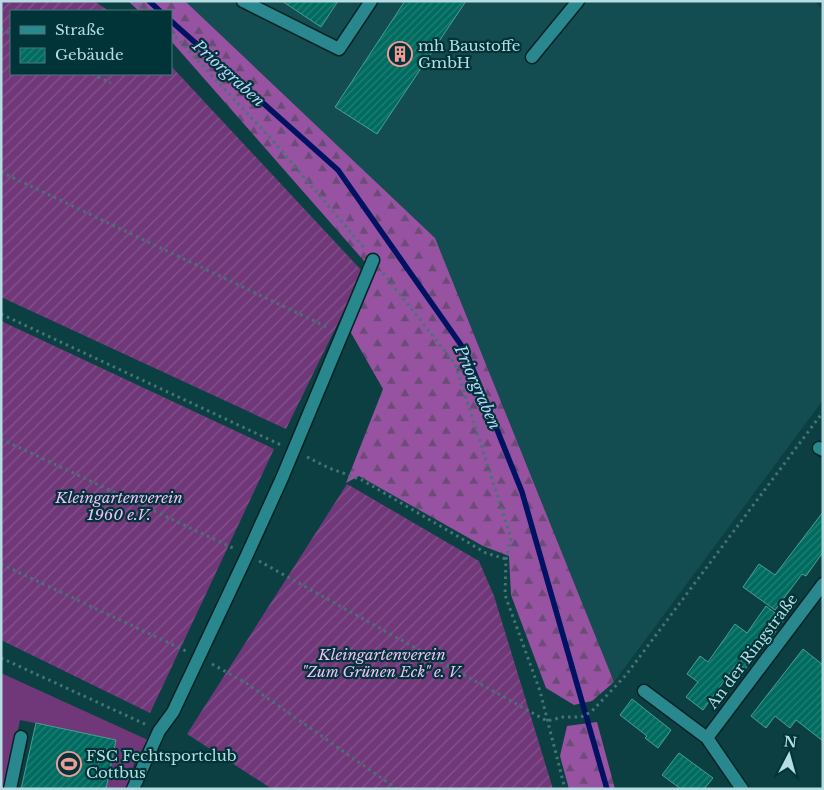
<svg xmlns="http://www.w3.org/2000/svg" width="824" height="790" viewBox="0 0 824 790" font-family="'Libre Baskerville',serif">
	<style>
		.built { fill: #134d51 }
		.grass { fill: #713879 }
		.forest { fill: url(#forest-firs) }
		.garden { fill: url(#garden-furrows) }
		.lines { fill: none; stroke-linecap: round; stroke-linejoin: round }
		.stream { stroke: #001362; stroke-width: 5.5 }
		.building { fill: url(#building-hatch); stroke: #4aa093 }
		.minor-casing { stroke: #062325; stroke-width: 15 }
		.path { stroke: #457477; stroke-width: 3; stroke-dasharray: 2.5 4; stroke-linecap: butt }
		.minor { stroke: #29878e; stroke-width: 12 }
		.labels { text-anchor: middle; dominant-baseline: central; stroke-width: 4.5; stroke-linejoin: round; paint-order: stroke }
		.poi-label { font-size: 15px; fill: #b6dee2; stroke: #003438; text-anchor: start }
		.park-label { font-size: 15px; font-style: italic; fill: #f4bdfa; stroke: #003438 }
		.street-label { font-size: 15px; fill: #b6dee2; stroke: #003438 }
		.water-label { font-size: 16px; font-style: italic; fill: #bad2ff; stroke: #003438 }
	</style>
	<defs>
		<pattern id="forest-firs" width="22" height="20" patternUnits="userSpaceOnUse" patternTransform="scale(1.25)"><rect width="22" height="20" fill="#9752a1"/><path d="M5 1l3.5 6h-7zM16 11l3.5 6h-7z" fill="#6c4b77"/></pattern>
		<pattern id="garden-furrows" width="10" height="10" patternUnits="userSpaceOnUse" patternTransform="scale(1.25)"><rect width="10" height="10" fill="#713879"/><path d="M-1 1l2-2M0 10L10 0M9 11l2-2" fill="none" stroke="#83548c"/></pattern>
		<pattern id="building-hatch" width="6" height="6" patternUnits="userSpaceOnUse" patternTransform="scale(1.25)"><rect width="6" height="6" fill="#006b60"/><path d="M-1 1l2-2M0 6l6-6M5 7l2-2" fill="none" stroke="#238076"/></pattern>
	</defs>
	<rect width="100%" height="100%" fill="#0c3f42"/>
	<path class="built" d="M 185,1 L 814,1 L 823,10 L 823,400 L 614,682 L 435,238 Z"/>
	<path class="grass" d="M 1,673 L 148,740 L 135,761 L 126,789 L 106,789 L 116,740 L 20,720 L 6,789 L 1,789 Z"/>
	<path class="forest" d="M 128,1 L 185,1 L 435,238 L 614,682 L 592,701 L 574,705 L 546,688 L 511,595 L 509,556 L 483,546 L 359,476 L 346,483 L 383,389 L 350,331 L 372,270 L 171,41 L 171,11 L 139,11 Z
		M 597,722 L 615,789 L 569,789 L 560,756 L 567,726 Z"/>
	<path class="garden" d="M 1,1 L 94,1 L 109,11 L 11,11 L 11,74 L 171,74 L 171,66 L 363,272 L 286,429 L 1,297 Z
		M 1,321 L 274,449 L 150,713 L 1,640 Z
		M 347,484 L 479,561 L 494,596 L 553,789 L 272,789 L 187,734 Z"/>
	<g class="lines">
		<path class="stream" d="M 149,1 L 160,11
			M 171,21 L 338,170 L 466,352 L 522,492 L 607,789"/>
	</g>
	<path class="building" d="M 282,1 L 338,1 L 321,27 Z
		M 405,1 L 466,1 L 377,134 L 335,107 Z
		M 823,512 L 823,552 L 806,576 L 802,574 L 775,610 L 743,587 L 759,564 L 775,575 Z
		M 766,606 L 784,620 L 769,641 L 767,639 L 745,669 L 737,663 L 703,710 L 686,697 L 698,682 L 687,674 L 700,656 L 708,662 L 735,624 L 747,633 Z
		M 803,649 L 823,665 L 823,741 L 796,720 L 790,728 L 775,716 L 766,728 L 751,716 Z
		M 632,699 L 671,730 L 658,748 L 645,738 L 647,736 L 620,715 Z
		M 36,723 L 116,740 L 106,789 L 21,789 Z
		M 679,753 L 713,778 L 704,789 L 681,789 L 662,775 Z"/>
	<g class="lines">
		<defs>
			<path id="minor" d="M 243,1 L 339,49 L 371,1
				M 532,57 L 578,1
				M 819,448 L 823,450
				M 644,691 L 707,738 L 823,584
				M 707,738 L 742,789
				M 10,789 L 21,737
				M 133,789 L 159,731 L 173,712 L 247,555 L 282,478 L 373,260"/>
		</defs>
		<use href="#minor" class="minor-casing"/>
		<path class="path" d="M 134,1 L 146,11
			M 1,29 L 11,34
			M 171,32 L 275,143 L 364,248
			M 92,74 L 111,83
			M 1,172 L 329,328
			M 383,273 L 455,364 L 511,538 L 506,559 L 505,595 L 540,691 L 565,789
			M 1,314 L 281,445
			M 1,439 L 235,549
			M 307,457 L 329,468 L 362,480 L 486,553 L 506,559
			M 259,561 L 547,721 L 563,717 L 581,717 L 591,712 L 626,675 L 823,412
			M 1,564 L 186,651
			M 1,658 L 147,725
			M 212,664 L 246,683 L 397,789"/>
		<use href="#minor" class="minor"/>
	</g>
	<defs>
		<symbol id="building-ring" viewBox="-11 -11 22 22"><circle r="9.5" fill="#003438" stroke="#f59b97" stroke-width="1.5"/><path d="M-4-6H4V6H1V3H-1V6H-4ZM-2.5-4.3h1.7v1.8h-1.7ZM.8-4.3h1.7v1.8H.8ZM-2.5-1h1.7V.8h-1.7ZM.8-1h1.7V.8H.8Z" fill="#f59b97"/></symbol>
		<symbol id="stadium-ring" viewBox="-11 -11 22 22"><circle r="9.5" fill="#003438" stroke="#f59b97" stroke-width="1.5"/><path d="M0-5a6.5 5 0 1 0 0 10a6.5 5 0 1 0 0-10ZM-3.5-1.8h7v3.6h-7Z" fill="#f59b97"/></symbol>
	</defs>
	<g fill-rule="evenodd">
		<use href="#building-ring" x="386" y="40" width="28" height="28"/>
		<use href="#stadium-ring" x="55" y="750" width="28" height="28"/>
	</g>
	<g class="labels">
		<g class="poi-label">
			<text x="418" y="45">mh Baustoffe<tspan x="418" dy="17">GmbH</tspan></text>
			<text x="86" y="755">FSC Fechtsportclub<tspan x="86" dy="17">Cottbus</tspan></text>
		</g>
		<g class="park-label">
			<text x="119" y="497">Kleingartenverein<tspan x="119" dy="17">1960 e.V.</tspan></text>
			<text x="382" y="654">Kleingartenverein<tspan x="382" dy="17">"Zum Grünen Eck" e. V.</tspan></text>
		</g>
		<g class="street-label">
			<text transform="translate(752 651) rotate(-53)">An der Ringstraße</text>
		</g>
		<g class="water-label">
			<text transform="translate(229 73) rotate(42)">Priorgraben</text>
			<text transform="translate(478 387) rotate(66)">Priorgraben</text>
		</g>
	</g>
	<rect width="824" height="790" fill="none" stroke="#b6dee2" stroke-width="5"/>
	<rect x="10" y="10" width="162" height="65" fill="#003438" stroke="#49787c"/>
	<rect x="20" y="26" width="25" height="8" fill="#29878e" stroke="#49787c"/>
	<text x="55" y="35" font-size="15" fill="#b6dee2">Straße</text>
	<rect x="20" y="48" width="25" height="15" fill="url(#building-hatch)" stroke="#49787c"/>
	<text x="55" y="60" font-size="15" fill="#b6dee2">Gebäude</text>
	<g transform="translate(789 755) rotate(6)" stroke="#003438" stroke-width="4" paint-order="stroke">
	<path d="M0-4L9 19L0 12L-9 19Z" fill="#b6dee2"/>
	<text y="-8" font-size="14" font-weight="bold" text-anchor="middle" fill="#b6dee2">N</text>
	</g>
</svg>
